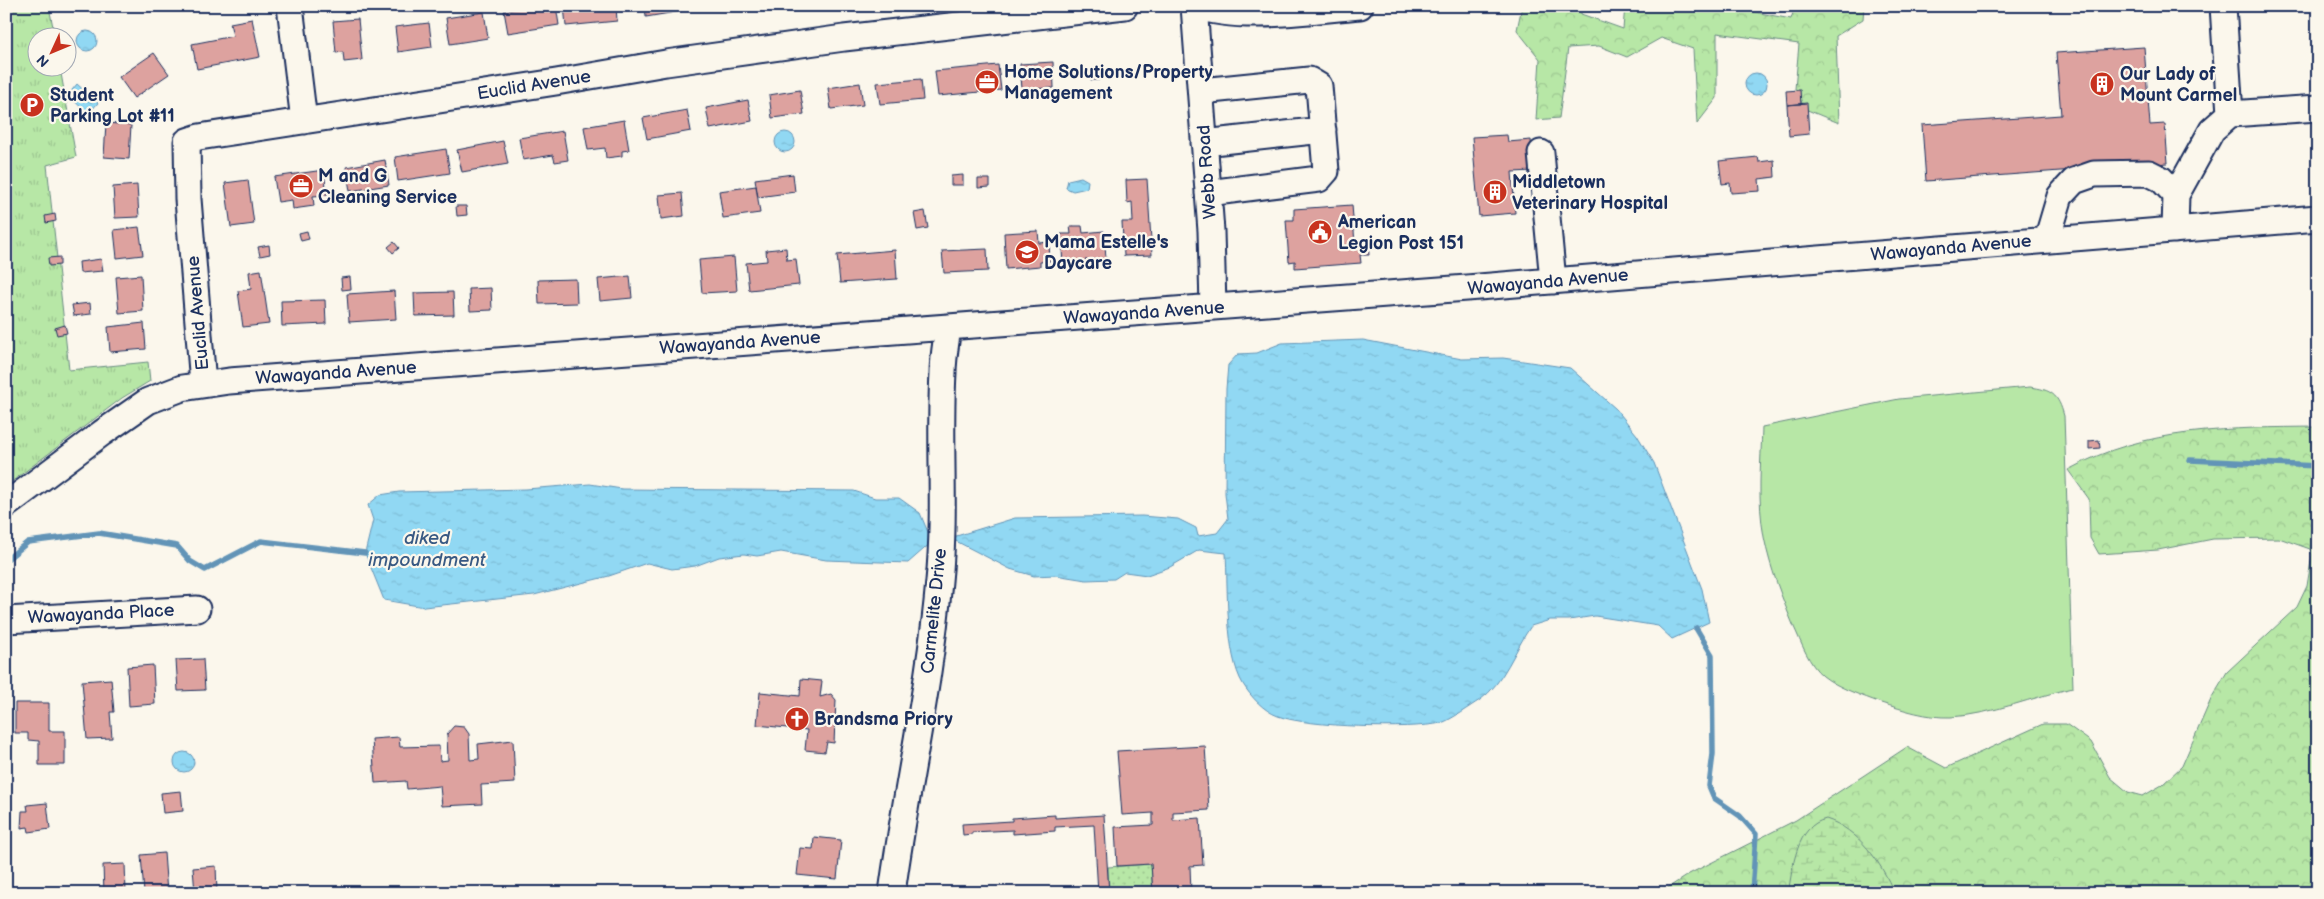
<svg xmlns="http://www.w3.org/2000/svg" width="2324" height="899" viewBox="0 0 2324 899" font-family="'Balsamiq Sans',sans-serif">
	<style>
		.grass { fill: #b7e7a6; stroke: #698b82 }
		.forest { fill: url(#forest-crowns); stroke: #698b82 }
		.wetland { fill: url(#wetland-marsh); stroke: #698b82 }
		.park { fill: url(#park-tufts); stroke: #698b82 }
		.garden { fill: url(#garden-dots); stroke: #698b82 }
		.water { fill: url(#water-ripples); stroke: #6294b7 }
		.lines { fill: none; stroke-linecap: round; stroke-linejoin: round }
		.stream { stroke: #6294b7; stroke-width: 5.5 }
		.building { fill: #dda29f; stroke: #1b2f5e }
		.minor-casing { stroke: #1b2f5e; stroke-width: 29 }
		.minor { stroke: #fbf7ec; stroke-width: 25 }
		.labels { text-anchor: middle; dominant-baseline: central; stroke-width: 4.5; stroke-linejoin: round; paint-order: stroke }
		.poi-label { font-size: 18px; font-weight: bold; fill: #1b2f5e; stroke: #fbf7ec; text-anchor: start }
		.street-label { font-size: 18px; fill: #1b2f5e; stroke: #fbf7ec }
		.water-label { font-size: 19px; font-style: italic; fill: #385983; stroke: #fbf7ec }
	</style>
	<defs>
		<pattern id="forest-crowns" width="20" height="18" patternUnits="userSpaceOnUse" patternTransform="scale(1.25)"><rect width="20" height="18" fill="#b7e7a6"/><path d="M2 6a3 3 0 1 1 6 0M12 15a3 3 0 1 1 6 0" fill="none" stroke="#9dc691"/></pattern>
		<pattern id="wetland-marsh" width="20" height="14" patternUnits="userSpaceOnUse" patternTransform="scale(1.25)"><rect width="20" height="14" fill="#b7e7a6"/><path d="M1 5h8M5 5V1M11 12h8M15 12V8" fill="none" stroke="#9dc691"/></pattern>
		<pattern id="park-tufts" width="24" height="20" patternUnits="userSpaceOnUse" patternTransform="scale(1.25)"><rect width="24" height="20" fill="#b7e7a6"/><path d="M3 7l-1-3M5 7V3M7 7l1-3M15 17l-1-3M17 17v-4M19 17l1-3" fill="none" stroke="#9dc691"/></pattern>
		<pattern id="garden-dots" width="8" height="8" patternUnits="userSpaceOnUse" patternTransform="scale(1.25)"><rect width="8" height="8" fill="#b7e7a6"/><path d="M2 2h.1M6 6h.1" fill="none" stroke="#9dc691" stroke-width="1.8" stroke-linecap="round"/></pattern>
		<pattern id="water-ripples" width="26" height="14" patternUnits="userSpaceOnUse" patternTransform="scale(1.25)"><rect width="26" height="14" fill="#91d8f3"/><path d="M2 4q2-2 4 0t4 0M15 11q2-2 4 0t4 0" fill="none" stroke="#7cbad3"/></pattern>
	</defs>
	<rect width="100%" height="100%" fill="#fbf7ec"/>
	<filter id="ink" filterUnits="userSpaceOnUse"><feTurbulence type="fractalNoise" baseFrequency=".02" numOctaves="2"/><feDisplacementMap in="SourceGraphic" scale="10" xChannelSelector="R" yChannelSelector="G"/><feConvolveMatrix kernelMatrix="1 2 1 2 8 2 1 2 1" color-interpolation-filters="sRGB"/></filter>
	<g filter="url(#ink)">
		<path class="grass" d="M 2030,387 C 2052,390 2058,394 2064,416 L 2073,688 C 2032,697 1994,714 1951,717 C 1927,718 1904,710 1881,703 C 1863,696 1838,688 1823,676 C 1809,665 1801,642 1794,627 C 1782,598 1770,568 1764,537 C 1757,501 1761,463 1762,427 L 1899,399 Z"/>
		<path class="forest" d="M 1522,6 L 1581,6 L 1581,14 L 1623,29 L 1625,6 L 1723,6 L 1791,19 L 1795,6 L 1864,6 L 1863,19 L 1836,36 L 1839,123 L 1805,109 L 1795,89 L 1799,44 L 1717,33 L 1717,98 L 1697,124 L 1693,49 L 1661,38 L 1627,57 L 1599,46 L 1568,48 L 1559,118 L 1536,120 L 1540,59 L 1517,30 Z
			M 2318,427 L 2318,893 L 1660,893 L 1689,874 L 1796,820 L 1907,747 L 1946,768 L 2043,724 L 2066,724 L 2091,742 L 2110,777 L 2128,792 L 2143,796 L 2162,785 L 2182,766 L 2212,697 L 2227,672 L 2297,607 L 2307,586 L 2312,555 L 2310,549 L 2279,538 L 2213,539 L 2158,550 L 2099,554 L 2090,538 L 2089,499 L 2068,470 C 2145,427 2232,428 2318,427 Z"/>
		<path class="wetland" d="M 1826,819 C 1858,829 1882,863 1894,893 L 1788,893 C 1793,867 1796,826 1826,819 Z"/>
		<path class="park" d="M 6,6 L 73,6 L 50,12 L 55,37 L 38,38 L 38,68 L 60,68 L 76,157 L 47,165 L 69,370 L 148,362 L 150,381 L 122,398 L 6,486 Z"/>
		<path class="garden" d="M 1151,864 L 1153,893 L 1109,893 L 1108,867 Z"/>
		<path class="water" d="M77 41a10 10 0 1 1 20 0a10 10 0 1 1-20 0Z
			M1745 84a11 11 0 1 1 22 0a11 11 0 1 1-22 0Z
			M 77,84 L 98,103 L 88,114 L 68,95 Z
			M775 142a10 10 0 1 1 20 0a10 10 0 1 1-20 0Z
			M 1081,177 L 1088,181 L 1087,188 L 1073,191 L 1066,188 L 1068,180 Z
			M 1363,340 L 1462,359 L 1503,358 L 1570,368 L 1616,409 L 1637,435 L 1654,463 L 1702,589 L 1709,622 L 1672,639 L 1658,626 L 1595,616 L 1569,620 L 1550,620 L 1531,626 C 1515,649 1504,683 1480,700 C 1470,706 1451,720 1441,723 C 1410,730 1307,727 1278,716 C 1264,711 1251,697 1243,684 C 1225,654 1228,588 1226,553 L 1199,550 L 1170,567 L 1147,575 L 1125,572 L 1114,579 L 1086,580 L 1055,575 L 1034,576 L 1010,569 L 950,538 L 1015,518 L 1142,516 L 1178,519 L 1196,528 L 1198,536 L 1217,533 L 1228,519 L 1225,493 L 1226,389 L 1228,365 L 1238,354 L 1257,353 L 1282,343 Z
			M 590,484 L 622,489 L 854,491 L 875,498 L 899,498 L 920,513 L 932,542 L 908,563 L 826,560 L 781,552 L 757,556 L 744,554 L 719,557 L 695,566 L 672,569 L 647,563 L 609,576 L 534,595 L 424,607 L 384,600 L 365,553 L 373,520 L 368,505 L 380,495 L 399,492 L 526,489 Z
			M174 762a10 10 0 1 1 20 0a10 10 0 1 1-20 0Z"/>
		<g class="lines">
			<path class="stream" d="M 2190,460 L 2318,466
				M 6,560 L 28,542 L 99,533 L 177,546 L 190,561 L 205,570 L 261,541 L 365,553
				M 1696,628 L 1712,655 L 1713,754 L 1709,786 L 1714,798 L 1740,816 L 1756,834 L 1752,893"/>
		</g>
		<path class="building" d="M 535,6 L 556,6 L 559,25 L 508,33 L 504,11 Z
			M 564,6 L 616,6 L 617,21 L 566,26 Z
			M 645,6 L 681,6 L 682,11 L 646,17 Z
			M 484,12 L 488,38 L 450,44 L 446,18 Z
			M 252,19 L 260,57 L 197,69 L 192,44 L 233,36 L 230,23 Z
			M 358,19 L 362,60 L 344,62 L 343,52 L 336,53 L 333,21 Z
			M 429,23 L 432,47 L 398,52 L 395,27 Z
			M 2144,47 L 2150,125 L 2165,124 L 2168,163 L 1926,181 L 1922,125 L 2061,115 L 2056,53 Z
			M 154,53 L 169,74 L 134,98 L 119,77 Z
			M 1053,62 L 1054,88 L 1022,89 L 1020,64 Z
			M 998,65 L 1001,90 L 938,96 L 935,71 Z
			M 1091,69 L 1099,69 L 1099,80 L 1091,80 Z
			M 921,79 L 923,100 L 880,104 L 877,83 Z
			M 860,83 L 863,105 L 831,109 L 828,88 Z
			M 800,90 L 804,114 L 772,118 L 769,95 Z
			M 1800,90 L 1801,104 L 1787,105 L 1786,91 Z
			M 748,100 L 752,121 L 710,129 L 706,108 Z
			M 1807,103 L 1809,134 L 1789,136 L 1787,105 Z
			M 687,110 L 691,131 L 647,139 L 643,118 Z
			M 624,120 L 629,150 L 622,151 L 622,156 L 606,158 L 605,148 L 588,150 L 584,127 Z
			M 106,123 L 131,125 L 129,159 L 104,157 Z
			M 563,131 L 568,160 L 555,162 L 553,155 L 523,160 L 519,138 Z
			M 1507,135 L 1508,142 L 1531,140 L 1533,171 L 1512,172 L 1515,213 L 1479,216 L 1472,137 Z
			M 503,141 L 508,164 L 462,172 L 457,150 Z
			M 446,149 L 450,173 L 398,181 L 395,157 Z
			M 1758,157 L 1759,162 L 1774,160 L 1775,177 L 1759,179 L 1760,191 L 1731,193 L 1730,183 L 1722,184 L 1719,161 Z
			M 385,160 L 389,185 L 350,191 L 346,167 Z
			M 324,170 L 327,195 L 313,196 L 314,206 L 293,209 L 292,200 L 278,202 L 274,177 Z
			M 793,174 L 795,192 L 758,197 L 755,179 Z
			M 963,175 L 963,185 L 951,185 L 951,176 Z
			M 978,179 L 990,179 L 990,187 L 978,188 Z
			M 1147,179 L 1152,255 L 1124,256 L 1122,222 L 1133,222 L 1132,202 L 1127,203 L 1126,180 Z
			M 248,180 L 254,224 L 231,227 L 225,183 Z
			M 137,185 L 139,217 L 115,218 L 113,187 Z
			M 756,186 L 760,213 L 723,218 L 719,191 Z
			M 682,193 L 684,216 L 661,219 L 659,195 Z
			M 1352,205 L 1355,244 L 1368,243 L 1369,255 L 1360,255 L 1361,263 L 1295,268 L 1295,261 L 1289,262 L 1286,220 L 1294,220 L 1294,209 Z
			M 456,206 L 466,206 L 467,215 L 457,216 Z
			M 925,211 L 928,228 L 917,230 L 914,213 Z
			M 55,214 L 56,221 L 46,223 L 45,216 Z
			M 1070,226 L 1082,226 L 1083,233 L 1104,231 L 1106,259 L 1085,260 L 1086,264 L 1063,265 L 1061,234 L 1071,234 Z
			M 139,227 L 143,255 L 117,258 L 114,230 Z
			M 307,231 L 309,239 L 301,241 L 299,233 Z
			M 1038,231 L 1039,243 L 1049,242 L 1050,261 L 1040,262 L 1040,266 L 1006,269 L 1004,233 Z
			M 394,242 L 399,248 L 393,253 L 388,247 Z
			M 269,245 L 270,254 L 260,256 L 258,247 Z
			M 786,248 L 787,260 L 796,259 L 799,285 L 749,290 L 746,263 L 767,261 L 766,250 Z
			M 987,249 L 988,271 L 944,273 L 942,251 Z
			M 895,250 L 897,279 L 840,283 L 837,255 Z
			M 60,257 L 60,265 L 49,266 L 48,258 Z
			M 734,257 L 737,291 L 702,293 L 699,260 Z
			M 101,259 L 103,271 L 80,273 L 79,262 Z
			M 261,270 L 269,324 L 243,327 L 238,291 L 251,289 L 249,272 Z
			M 141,275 L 143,311 L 119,313 L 116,277 Z
			M 630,276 L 632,298 L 600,301 L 598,279 Z
			M 350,277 L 351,289 L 342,290 L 341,278 Z
			M 576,279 L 577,303 L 539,304 L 538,280 Z
			M 491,288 L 492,310 L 470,311 L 469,289 Z
			M 394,291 L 396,319 L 349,322 L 347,294 Z
			M 453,292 L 454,315 L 415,316 L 414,293 Z
			M 325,300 L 326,324 L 282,326 L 281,301 Z
			M 90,303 L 91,314 L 74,316 L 72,305 Z
			M 144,323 L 146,349 L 110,352 L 108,327 Z
			M 65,325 L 67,333 L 57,335 L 55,328 Z
			M 2099,440 L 2100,448 L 2089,449 L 2089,441 Z
			M 203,659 L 205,690 L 178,691 L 176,660 Z
			M 153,665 L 155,704 L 129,706 L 127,667 Z
			M 111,679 L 114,712 L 110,712 L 112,738 L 87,739 L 82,681 Z
			M 801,679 L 822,681 L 820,697 L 831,694 L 836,700 L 834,743 L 827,742 L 825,752 L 805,750 L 807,730 L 757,725 L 760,692 L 800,696 Z
			M 15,703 L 49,703 L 49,731 L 65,731 L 65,765 L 39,765 L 39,741 L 28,740 L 28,733 L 15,733 Z
			M 454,726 L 464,727 L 469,734 L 470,760 L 479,759 L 478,744 L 513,740 L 515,783 L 481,785 L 482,804 L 442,806 L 440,786 L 407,789 L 406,781 L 375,783 L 372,739 L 399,737 L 400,747 L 439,746 L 440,761 L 448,760 L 447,734 Z
			M 1205,746 L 1209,810 L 1173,812 L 1173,820 L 1200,818 L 1203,865 L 1190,866 L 1191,893 L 1153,893 L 1151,864 L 1117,866 L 1115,827 L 1153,825 L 1153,813 L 1122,815 L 1117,751 Z
			M 181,791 L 183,811 L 163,813 L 161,793 Z
			M 47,803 L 50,829 L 29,832 L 28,827 L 21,828 L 22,811 L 28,811 L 27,805 Z
			M 1055,815 L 1055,818 L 1104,815 L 1109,893 L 1098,893 L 1094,825 L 1055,827 L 1055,831 L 1013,834 L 1013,830 L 972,832 L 972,834 L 963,835 L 962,824 L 1012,821 L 1012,818 Z
			M 814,837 L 841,840 L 837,879 L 797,875 L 800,848 L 813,849 Z
			M 164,853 L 167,893 L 144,893 L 141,855 Z
			M 125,864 L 126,893 L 104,893 L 103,865 Z
			M 216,866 L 217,893 L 195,893 L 193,868 Z"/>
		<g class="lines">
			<defs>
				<path id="minor" d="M 290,6 L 304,121
					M 1194,6 L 1211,231 L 1213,307
					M 1195,6 C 1244,22 1309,10 1360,6
					M 2223,6 L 2230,114
					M 1201,91 L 1309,80 L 1319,86 L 1326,171 L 1319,179 L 1208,193
					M 1204,143 L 1323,130
					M 1541,153 L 1553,281
					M 2175,230 L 2176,195 L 2212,130 L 2230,114 L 2318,108
					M 2047,240 L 2060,196 L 2074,181 L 2094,174 L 2149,173 L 2161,179 L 2176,195
					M 203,384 L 188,199 L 187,141 L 199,137 L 556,82 L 666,63 L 844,38 L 1125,6
					M 6,505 L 102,433 L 148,401 L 182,388 L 229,381 L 1467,288 L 2318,218
					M 6,620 L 197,609
					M 892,893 C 906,789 930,686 939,581 C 946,512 939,442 943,373 C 943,358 946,343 948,327"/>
			</defs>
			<use href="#minor" class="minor-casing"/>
			<use href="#minor" class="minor"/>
		</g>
	</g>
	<defs>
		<symbol id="office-disc" viewBox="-11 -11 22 22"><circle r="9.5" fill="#c8321e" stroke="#fbf7ec"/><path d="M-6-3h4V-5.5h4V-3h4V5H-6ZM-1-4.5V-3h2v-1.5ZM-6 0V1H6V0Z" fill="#fff"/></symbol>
		<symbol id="building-disc" viewBox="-11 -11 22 22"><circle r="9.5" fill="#c8321e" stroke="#fbf7ec"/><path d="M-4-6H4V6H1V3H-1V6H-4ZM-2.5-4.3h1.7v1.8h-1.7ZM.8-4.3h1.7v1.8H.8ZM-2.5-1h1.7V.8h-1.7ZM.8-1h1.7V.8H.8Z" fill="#fff"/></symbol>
		<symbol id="parking-disc" viewBox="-11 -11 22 22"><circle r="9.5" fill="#c8321e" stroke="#fbf7ec"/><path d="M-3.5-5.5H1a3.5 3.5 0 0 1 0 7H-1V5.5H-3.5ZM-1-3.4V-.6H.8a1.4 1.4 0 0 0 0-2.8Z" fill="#fff"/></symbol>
		<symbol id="civic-disc" viewBox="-11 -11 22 22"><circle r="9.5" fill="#c8321e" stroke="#fbf7ec"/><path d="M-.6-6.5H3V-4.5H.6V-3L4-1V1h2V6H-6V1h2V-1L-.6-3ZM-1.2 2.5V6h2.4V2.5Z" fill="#fff"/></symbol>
		<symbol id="school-disc" viewBox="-11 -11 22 22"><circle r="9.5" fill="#c8321e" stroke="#fbf7ec"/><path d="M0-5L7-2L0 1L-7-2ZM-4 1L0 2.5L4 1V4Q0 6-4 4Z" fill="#fff"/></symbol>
		<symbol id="church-disc" viewBox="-11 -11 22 22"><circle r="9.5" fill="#c8321e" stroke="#fbf7ec"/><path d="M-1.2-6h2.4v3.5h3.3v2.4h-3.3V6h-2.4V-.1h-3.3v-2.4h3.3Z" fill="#fff"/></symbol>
	</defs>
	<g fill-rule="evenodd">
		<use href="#office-disc" x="973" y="68" width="28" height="28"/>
		<use href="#building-disc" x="2088" y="70" width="28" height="28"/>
		<use href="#parking-disc" x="18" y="91" width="28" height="28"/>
		<use href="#office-disc" x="287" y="172" width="28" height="28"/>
		<use href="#building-disc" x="1481" y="178" width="28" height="28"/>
		<use href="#civic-disc" x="1306" y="218" width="28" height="28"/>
		<use href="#school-disc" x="1013" y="238" width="28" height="28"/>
		<use href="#church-disc" x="783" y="705" width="28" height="28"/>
	</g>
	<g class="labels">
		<g class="poi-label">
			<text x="1004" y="72">Home Solutions/Property<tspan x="1004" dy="21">Management</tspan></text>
			<text x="2120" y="74">Our Lady of<tspan x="2120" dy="21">Mount Carmel</tspan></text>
			<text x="50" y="95">Student<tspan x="50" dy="21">Parking Lot #11</tspan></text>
			<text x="318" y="176">M and G<tspan x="318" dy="21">Cleaning Service</tspan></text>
			<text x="1512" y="182">Middletown<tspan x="1512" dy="21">Veterinary Hospital</tspan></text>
			<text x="1338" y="222">American<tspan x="1338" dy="21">Legion Post 151</tspan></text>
			<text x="1044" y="242">Mama Estelle's<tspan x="1044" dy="21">Daycare</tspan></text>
			<text x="814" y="719">Brandsma Priory</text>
		</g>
		<g class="street-label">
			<text transform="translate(534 85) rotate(-9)">Euclid Avenue</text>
			<text transform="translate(1207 172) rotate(-94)">Webb Road</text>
			<text transform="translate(1951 248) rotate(-5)">Wawayanda Avenue</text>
			<text transform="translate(1548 282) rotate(-5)">Wawayanda Avenue</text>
			<text transform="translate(198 313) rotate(-95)">Euclid Avenue</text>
			<text transform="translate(1144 313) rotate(-4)">Wawayanda Avenue</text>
			<text transform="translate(740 343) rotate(-4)">Wawayanda Avenue</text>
			<text transform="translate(336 373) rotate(-4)">Wawayanda Avenue</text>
			<text transform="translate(934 611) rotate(-84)">Carmelite Drive</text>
			<text transform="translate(101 614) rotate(-3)">Wawayanda Place</text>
		</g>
		<g class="water-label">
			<text x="427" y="538">diked<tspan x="427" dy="22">impoundment</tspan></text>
		</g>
	</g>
	<rect width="2324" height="899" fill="none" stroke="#fbf7ec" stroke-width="25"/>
	<rect x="12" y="12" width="2299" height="874" fill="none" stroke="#1b2f5e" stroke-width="2" filter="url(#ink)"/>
	<g transform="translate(52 52) rotate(226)"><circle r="24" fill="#fbf7ec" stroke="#a1a7b3"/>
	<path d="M0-4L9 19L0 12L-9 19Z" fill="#c8321e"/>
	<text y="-8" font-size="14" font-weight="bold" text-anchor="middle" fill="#1b2f5e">N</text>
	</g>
</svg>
